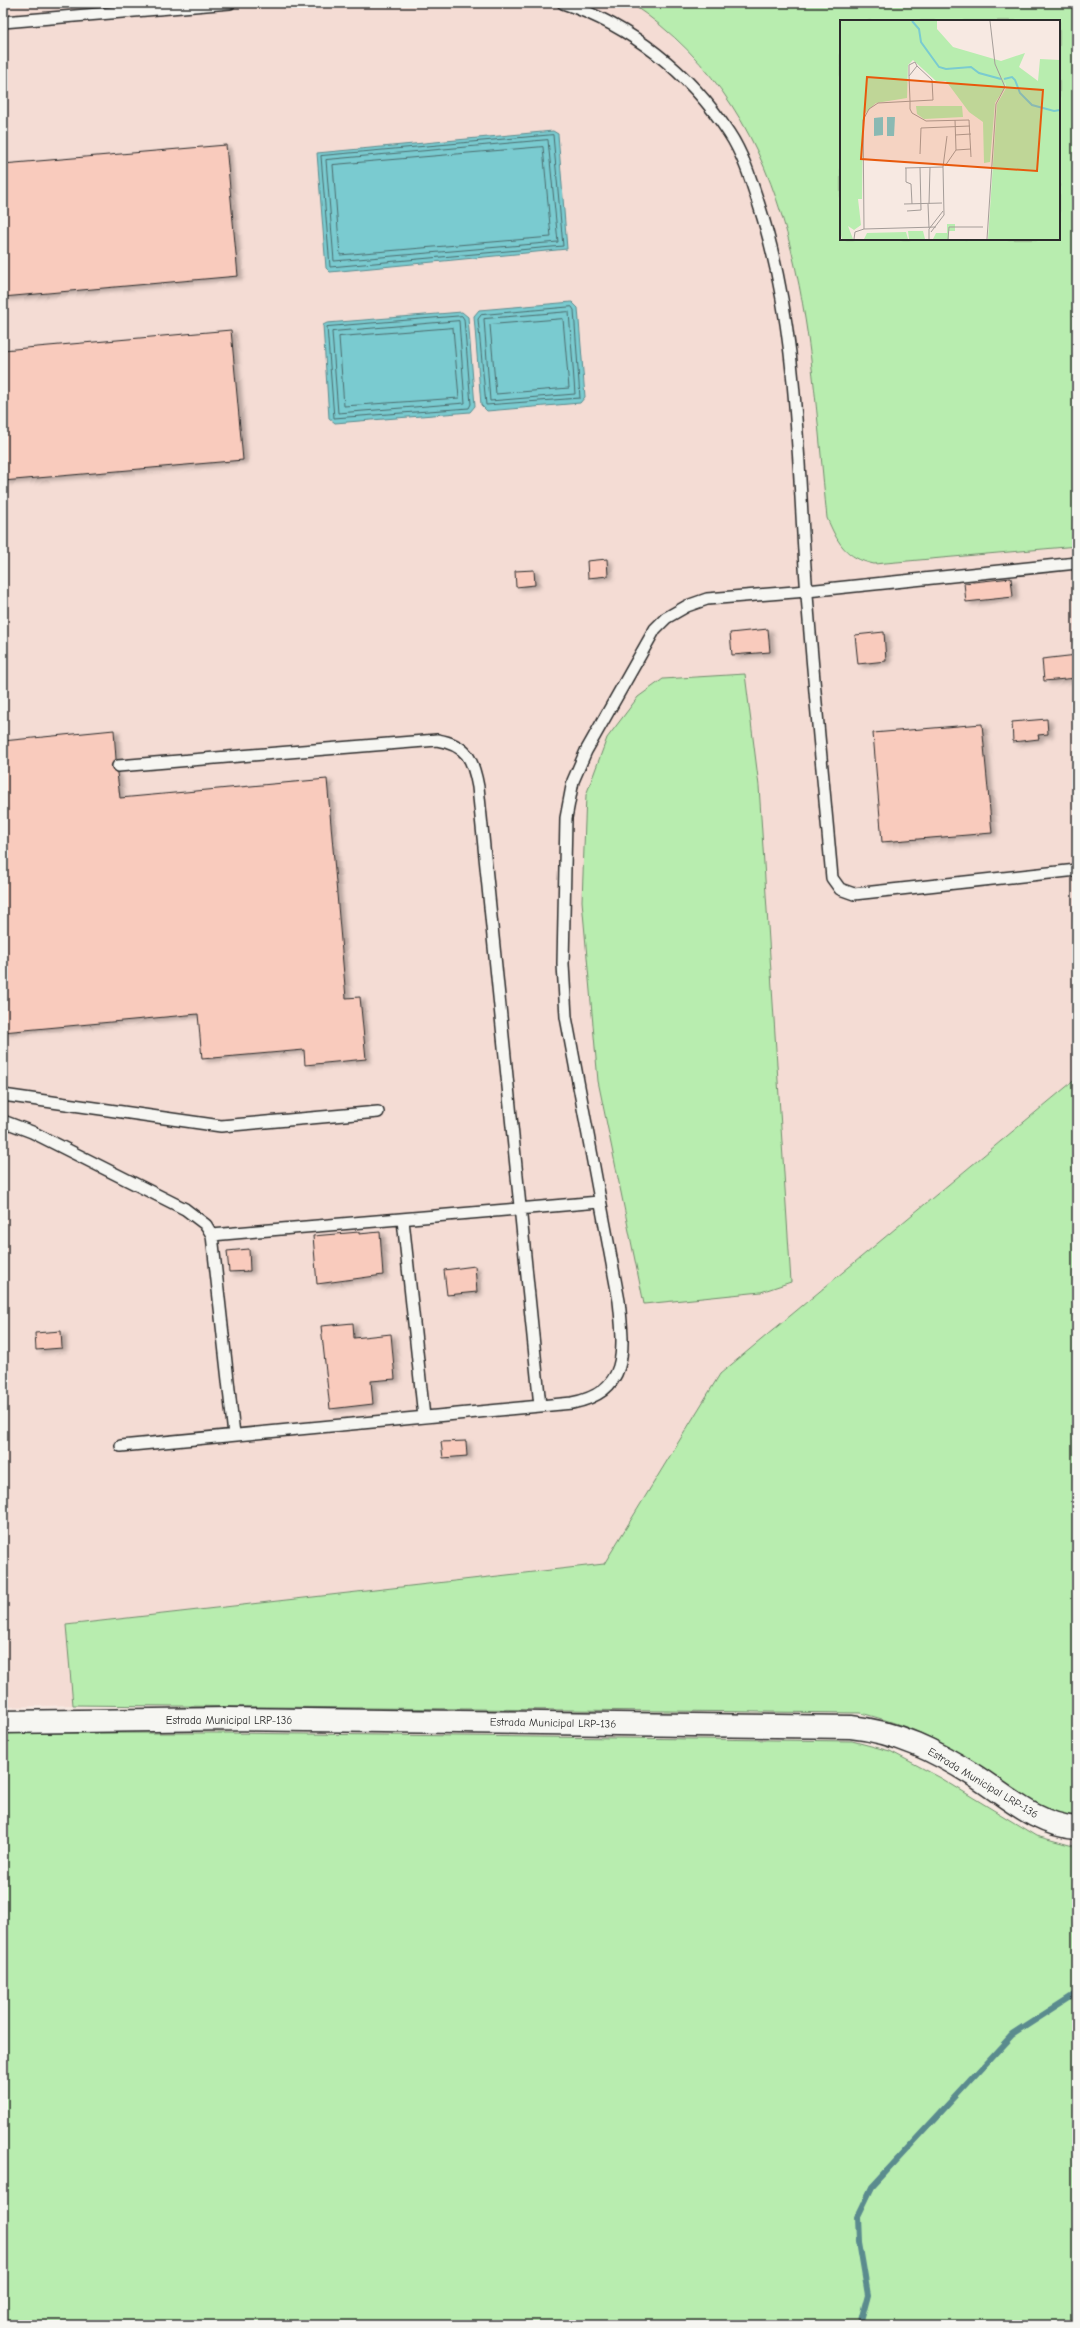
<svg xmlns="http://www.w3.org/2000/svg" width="1080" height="2328" viewBox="0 0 1080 2328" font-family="'Comic Neue',sans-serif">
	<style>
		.built { fill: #f4dcd4 }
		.green { fill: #b8edaf; stroke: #728c6d; fill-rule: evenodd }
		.water { fill: #7acbd0; stroke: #5a8b8e }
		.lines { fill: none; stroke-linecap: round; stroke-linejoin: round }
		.shore { stroke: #4b6b6d; stroke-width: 1 }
		.stream { stroke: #5a8b8e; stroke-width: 6 }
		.building { fill: #f9cbbd; stroke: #2b2b2b; filter: url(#shadow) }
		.service-casing { stroke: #2b2b2b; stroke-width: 14 }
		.minor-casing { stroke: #2b2b2b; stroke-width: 25 }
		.service { stroke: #f6f6f2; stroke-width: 11 }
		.minor { stroke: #f6f6f2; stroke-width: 22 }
		.labels { text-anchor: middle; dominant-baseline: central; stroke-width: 4; stroke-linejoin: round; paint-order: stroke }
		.street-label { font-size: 11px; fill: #2b2b2b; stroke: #f6f6f2 }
		.inset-river { fill: none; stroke: #7acbd0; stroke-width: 2 }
		.inset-road { fill: none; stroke: #a59d99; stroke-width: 1 }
		.view { fill: #e8590c; fill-opacity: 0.15; stroke: #e8590c; stroke-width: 2 }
		.inset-edge { fill: none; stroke: #2b2b2b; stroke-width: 2 }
	</style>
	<defs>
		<filter id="shadow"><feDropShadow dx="4.5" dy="2.5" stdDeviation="2" flood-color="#0004"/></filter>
	</defs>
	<rect width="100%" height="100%" fill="#f7e9e2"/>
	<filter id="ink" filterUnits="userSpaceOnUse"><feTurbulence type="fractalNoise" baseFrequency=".025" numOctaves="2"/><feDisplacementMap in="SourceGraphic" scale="8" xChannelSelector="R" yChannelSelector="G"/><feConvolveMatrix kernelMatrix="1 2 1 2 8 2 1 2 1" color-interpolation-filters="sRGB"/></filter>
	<g filter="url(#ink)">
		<path class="built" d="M 3,3 L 630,3 L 652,17 L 704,68 L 731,104 L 754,141 L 772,183 L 793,256 L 808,325 L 827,518 L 836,538 L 848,554 L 860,561 L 874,564 L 1077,546 L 1077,1078 L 720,1374 L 604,1564 L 67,1625 L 73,1705 L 3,1707 Z"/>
		<path class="green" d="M 630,3 L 1077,3 L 1077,546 L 874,564 C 845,558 838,543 827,518 C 808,331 805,118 630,3 ZM 841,21 L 1059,21 L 1059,239 L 841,239 Z
			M 745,674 L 759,786 L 791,1282 L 761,1292 L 644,1304 L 598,1081 L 582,901 L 586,795 L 607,738 L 638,697 L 663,679 Z
			M 1077,1078 L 1077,1816 C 1042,1819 1014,1789 987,1771 C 973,1761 958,1753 943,1744 C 916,1729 890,1721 861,1713 L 73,1705 L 66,1625 L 604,1564 L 720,1374 Z
			M 3,1733 L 227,1733 L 852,1741 L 890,1751 L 941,1778 L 1036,1836 L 1077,1847 L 1077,2325 L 3,2325 Z"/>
		<path class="water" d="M 553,131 L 558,134 L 567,249 L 330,272 L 326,268 L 317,153 Z
			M 572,302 L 578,308 L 585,397 L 580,403 L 487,411 L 481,405 L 474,316 L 479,310 Z
			M 462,312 L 468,317 L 475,406 L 470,412 L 335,423 L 329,418 L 323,325 L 327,323 Z"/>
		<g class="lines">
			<path class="shore" d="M 553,135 L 563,246 L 330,267 L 321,156 Z
				M 548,140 L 558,242 L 334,261 L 326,160 Z
				M 543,147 L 551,237 L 340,255 L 333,165 Z
				M 572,307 L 574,310 L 580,398 L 486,405 L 478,319 L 481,315 Z
				M 569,312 L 575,394 L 490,401 L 484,319 Z
				M 462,316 L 464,319 L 471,404 L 469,408 L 334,418 L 327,327 Z
				M 563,319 L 569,388 L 496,394 L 490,325 Z
				M 459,321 L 465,403 L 338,413 L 332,332 Z
				M 453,328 L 459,398 L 344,406 L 339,337 Z"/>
			<path class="stream" d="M 860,2325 L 868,2295 L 859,2242 L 858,2216 L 872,2187 L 1012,2035 L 1077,1993"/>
		</g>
		<path class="building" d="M 226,145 L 238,276 L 3,297 L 3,164 Z
			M 231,330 L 243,460 L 3,481 L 3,350 Z
			M 607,559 L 608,576 L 588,578 L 587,561 Z
			M 534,570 L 535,585 L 516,587 L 515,571 Z
			M 1011,578 L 1013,597 L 966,602 L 964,583 Z
			M 768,629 L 770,652 L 732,655 L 730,633 Z
			M 884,632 L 886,661 L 858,664 L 855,635 Z
			M 1077,655 L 1077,678 L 1044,681 L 1042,659 Z
			M 1047,719 L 1048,734 L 1038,735 L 1039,739 L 1013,742 L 1012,722 Z
			M 982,724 L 992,833 L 882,842 L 873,733 Z
			M 114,730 L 116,759 L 111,766 L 113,770 L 117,773 L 120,798 L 327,779 L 346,998 L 360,997 L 366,1059 L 305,1065 L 304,1050 L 202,1059 L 198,1014 L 3,1032 L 3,741 Z
			M 359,1232 L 359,1234 L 380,1232 L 383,1275 L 317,1284 L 313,1236 Z
			M 249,1249 L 250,1271 L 229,1272 L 227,1251 Z
			M 475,1266 L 477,1292 L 447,1295 L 444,1270 Z
			M 353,1323 L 354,1338 L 391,1334 L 395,1379 L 371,1381 L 373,1404 L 330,1409 L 321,1326 Z
			M 61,1331 L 62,1348 L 36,1350 L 35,1333 Z
			M 466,1441 L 467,1456 L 443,1458 L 441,1442 Z"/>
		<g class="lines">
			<defs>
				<path id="service" d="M 563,3 C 631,26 689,72 729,133 C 743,154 751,180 759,205 C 797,322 797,444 805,567 C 812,671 823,774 832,878 L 840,889 L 854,894 L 1077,870
					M 3,22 L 230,3
					M 118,766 L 437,740 C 467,745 473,759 478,787 L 540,1406
					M 3,1095 L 221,1126 L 378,1112
					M 3,1121 L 32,1132 L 185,1209 L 206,1225 L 212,1235 L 234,1435
					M 403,1220 L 424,1417
					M 212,1235 L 599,1202
					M 121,1446 L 572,1403 C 630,1392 624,1349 619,1301 L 566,1017 L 563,964 L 566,818 L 573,781 L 586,751 L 655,629 L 666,618 L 687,606 L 707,599 L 807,591 L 1077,563"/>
				<path id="minor" d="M 3,1722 L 228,1719 L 851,1727 C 897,1732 936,1751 975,1776 C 1008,1797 1036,1825 1077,1828"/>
			</defs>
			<use href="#service" class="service-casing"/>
			<use href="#minor" class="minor-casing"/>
			<use href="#service" class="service"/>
			<use href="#minor" class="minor"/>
		</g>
	</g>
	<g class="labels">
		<g class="street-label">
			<text x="229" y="1720">Estrada Municipal LRP-136</text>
			<text transform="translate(553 1723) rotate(1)">Estrada Municipal LRP-136</text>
			<text transform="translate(983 1783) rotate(31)">Estrada Municipal LRP-136</text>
		</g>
	</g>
	<g transform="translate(840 20)">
		<rect width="220" height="220" fill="#f7e9e2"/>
		<path d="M 0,1 L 97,1 L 97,9 L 113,27 L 161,41 L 185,33 L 179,47 L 198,61 L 200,39 L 220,40 L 220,219 L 148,219 L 157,84 L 166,68 L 165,62 L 164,69 L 155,83 L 150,142 L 144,143 L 143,102 L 129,92 L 106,61 L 96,61 L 73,40 L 68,45 L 67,78 L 36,83 L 23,95 L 22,179 L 18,179 L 21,205 L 14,210 L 8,206 L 13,219 L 2,219 L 0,212 ZM 76,86 L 122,86 L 123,97 L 84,99 L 77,94 ZM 107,204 L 115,204 L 115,211 L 109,211 L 109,219 L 93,219 L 96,213 L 107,213 ZM 68,211 L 83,211 L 85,219 L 69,219 ZM 66,212 L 68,219 L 24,219 L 27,213 Z" fill="#b8edaf"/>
		<path d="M 43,97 L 43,115 L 34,116 L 34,98 ZM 47,97 L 55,97 L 54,116 L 47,116 Z" fill="#7acbd0"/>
		<path class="inset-river" d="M 72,1 L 79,9 L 81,22 L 99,47 L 106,49 L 131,47 L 139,53 L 161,59M 164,59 L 172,57 L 175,60 L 180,73 L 192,85 L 214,91 L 220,90"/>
		<path class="inset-road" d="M 69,56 L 77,46 L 75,42 L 69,45 L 69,56 L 70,81 L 70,89 L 72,93 L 86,101 L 129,100 L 131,137M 115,115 L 131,114M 116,130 L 131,129M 80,134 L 81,108 L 130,106M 105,146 L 116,130 L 115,100M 65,148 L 103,147M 66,148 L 66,162 L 71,164 L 72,184M 64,184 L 102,183M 88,184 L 89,208M 89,184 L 90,147M 67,191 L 81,190 L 80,147M 24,209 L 23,100 L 29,89 L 38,83 L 93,80 L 92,60 L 77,46M 91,212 L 104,195 L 103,147 L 107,116M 14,219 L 15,212 L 24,209 L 96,207M 89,219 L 89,209 L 103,191M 108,219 L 109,207 L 143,207M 147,219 L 156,84 L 165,67 L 155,44 L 150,1"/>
		<path class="view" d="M 27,57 L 203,70 L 197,151 L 21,139 Z"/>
		<rect width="220" height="220" class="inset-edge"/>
	</g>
	<rect width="1080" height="2328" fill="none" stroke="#f6f6f2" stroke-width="16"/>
	<rect x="8" y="8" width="1064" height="2312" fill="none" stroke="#2b2b2b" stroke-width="1.5" filter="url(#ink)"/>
</svg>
